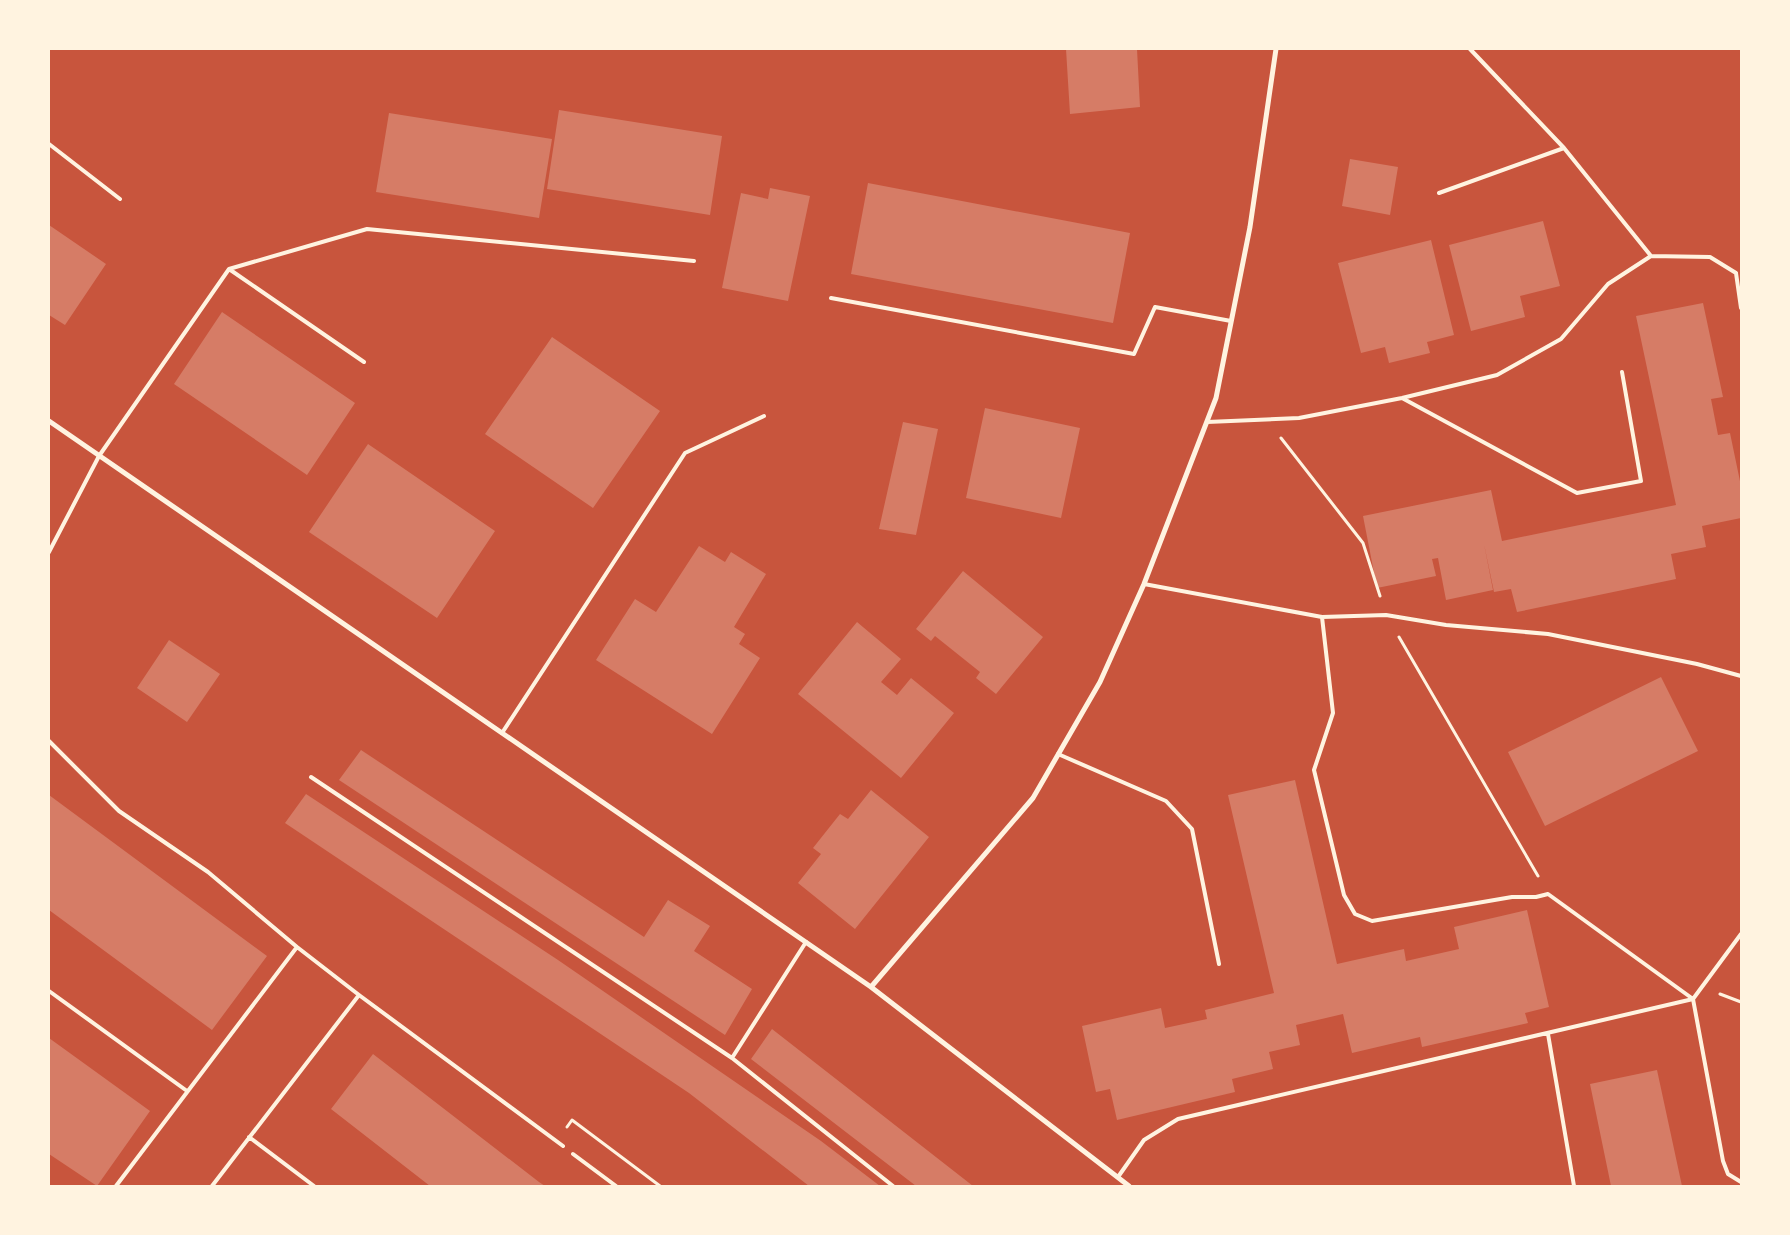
<svg xmlns="http://www.w3.org/2000/svg" width="1790" height="1235" viewBox="0 0 1790 1235" font-family="Commissioner,sans-serif">
	<style>
		.building { fill: #d67c66 }
		.lines { fill: none; stroke-linecap: round; stroke-linejoin: round }
		.path { stroke: #fff3e0; stroke-width: 3 }
		.service { stroke: #fff3e0; stroke-width: 4 }
		.minor { stroke: #fff3e0; stroke-width: 5 }
	</style>
	<rect width="100%" height="100%" fill="#c8553d"/>
	<path class="building" d="M 1066,49 L 1137,49 L 1140,107 L 1070,114 Z
		M 559,110 L 722,136 L 710,215 L 547,189 Z
		M 389,113 L 552,139 L 539,218 L 376,192 Z
		M 1350,159 L 1398,167 L 1390,215 L 1342,206 Z
		M 868,183 L 1130,233 L 1113,323 L 851,274 Z
		M 770,188 L 810,196 L 788,301 L 722,288 L 741,193 L 768,199 Z
		M 1543,221 L 1560,286 L 1520,296 L 1525,317 L 1471,331 L 1449,245 Z
		M 49,225 L 106,264 L 65,325 L 49,315 Z
		M 1431,240 L 1454,335 L 1427,342 L 1430,353 L 1389,363 L 1385,347 L 1361,353 L 1338,263 Z
		M 1703,303 L 1723,397 L 1711,399 L 1718,435 L 1730,433 L 1741,486 L 1741,518 L 1702,526 L 1706,547 L 1671,554 L 1676,579 L 1517,612 L 1511,589 L 1494,592 L 1484,544 L 1493,590 L 1446,600 L 1438,558 L 1432,559 L 1436,576 L 1377,588 L 1363,516 L 1491,490 L 1502,541 L 1676,505 L 1636,316 Z
		M 222,312 L 355,403 L 307,475 L 174,384 Z
		M 552,337 L 660,411 L 593,508 L 485,434 Z
		M 985,408 L 1080,428 L 1061,518 L 966,498 Z
		M 903,422 L 938,429 L 916,535 L 879,529 Z
		M 368,444 L 495,531 L 437,618 L 309,532 Z
		M 699,546 L 725,562 L 731,552 L 766,574 L 734,627 L 745,634 L 739,644 L 760,658 L 712,734 L 596,660 L 635,599 L 656,612 Z
		M 963,571 L 1043,637 L 996,694 L 976,678 L 980,672 L 935,636 L 931,641 L 916,629 Z
		M 857,622 L 901,659 L 881,682 L 897,695 L 911,678 L 954,713 L 901,778 L 798,694 Z
		M 169,640 L 220,674 L 187,722 L 137,688 Z
		M 1661,677 L 1698,751 L 1545,826 L 1508,752 Z
		M 361,750 L 644,937 L 668,900 L 710,926 L 694,951 L 752,989 L 725,1035 L 339,780 Z
		M 1295,780 L 1337,964 L 1404,949 L 1406,961 L 1459,949 L 1454,927 L 1527,910 L 1549,1007 L 1525,1013 L 1528,1023 L 1422,1047 L 1420,1037 L 1352,1053 L 1343,1014 L 1296,1025 L 1300,1045 L 1269,1052 L 1273,1069 L 1232,1079 L 1235,1092 L 1117,1120 L 1110,1089 L 1096,1092 L 1082,1026 L 1161,1008 L 1165,1028 L 1207,1019 L 1205,1010 L 1274,993 L 1228,795 Z
		M 871,790 L 929,837 L 855,929 L 798,883 L 821,854 L 813,848 L 840,814 L 848,819 Z
		M 306,794 L 558,960 L 821,1141 L 880,1186 L 809,1186 L 689,1093 L 285,823 Z
		M 49,795 L 267,956 L 212,1030 L 49,910 Z
		M 772,1029 L 973,1186 L 916,1186 L 751,1059 Z
		M 49,1038 L 150,1111 L 97,1186 L 49,1154 Z
		M 373,1054 L 539,1182 L 545,1186 L 430,1186 L 331,1109 Z
		M 1657,1070 L 1682,1186 L 1611,1186 L 1590,1084 Z"/>
	<g class="lines">
		<path class="path" d="M 1281,438 L 1363,543 L 1380,596
			M 1399,637 L 1538,876
			M 1720,994 L 1741,1002
			M 567,1127 L 572,1120 L 660,1186"/>
		<path class="service" d="M 1470,49 L 1564,148 L 1651,256
			M 49,144 L 120,199
			M 1439,193 L 1564,148
			M 229,269 L 367,229 L 694,261
			M 1736,273 L 1741,308
			M 831,298 L 1134,354 L 1155,307 L 1231,321
			M 1402,398 L 1577,493 L 1641,481 L 1622,372
			M 1207,422 L 1299,418 L 1402,398 L 1497,375 L 1561,339 L 1608,284 L 1651,256 L 1710,257 L 1736,273
			M 49,552 L 99,456 L 229,269 L 364,362
			M 1144,584 L 1322,617 L 1386,615 L 1446,625 L 1548,634 L 1697,664 L 1741,676
			M 1322,617 L 1333,713 L 1314,770 L 1344,895 L 1355,914 L 1372,921 L 1512,897 L 1536,897 L 1548,894 L 1693,999 L 1723,1161 L 1728,1174 L 1741,1182
			M 502,733 L 685,453 L 764,416
			M 49,741 L 119,811 L 208,872 L 297,947 L 359,995 L 563,1146
			M 1058,754 L 1166,801 L 1192,829 L 1219,964
			M 311,777 L 732,1058 L 893,1186
			M 49,991 L 187,1091
			M 1548,1034 L 1574,1186
			M 732,1058 L 806,942
			M 249,1137 L 314,1186
			M 573,1154 L 616,1186
			M 1118,1177 L 1144,1140 L 1178,1119 L 1693,999 L 1741,934
			M 116,1186 L 297,947
			M 212,1186 L 359,995"/>
		<path class="minor" d="M 49,421 L 871,987 L 1129,1186
			M 871,987 L 1033,798 L 1100,682 L 1144,584 L 1216,398 L 1250,227 L 1276,49"/>
	</g>
	<rect width="1790" height="1235" fill="none" stroke="#fff3e0" stroke-width="100"/>
</svg>
